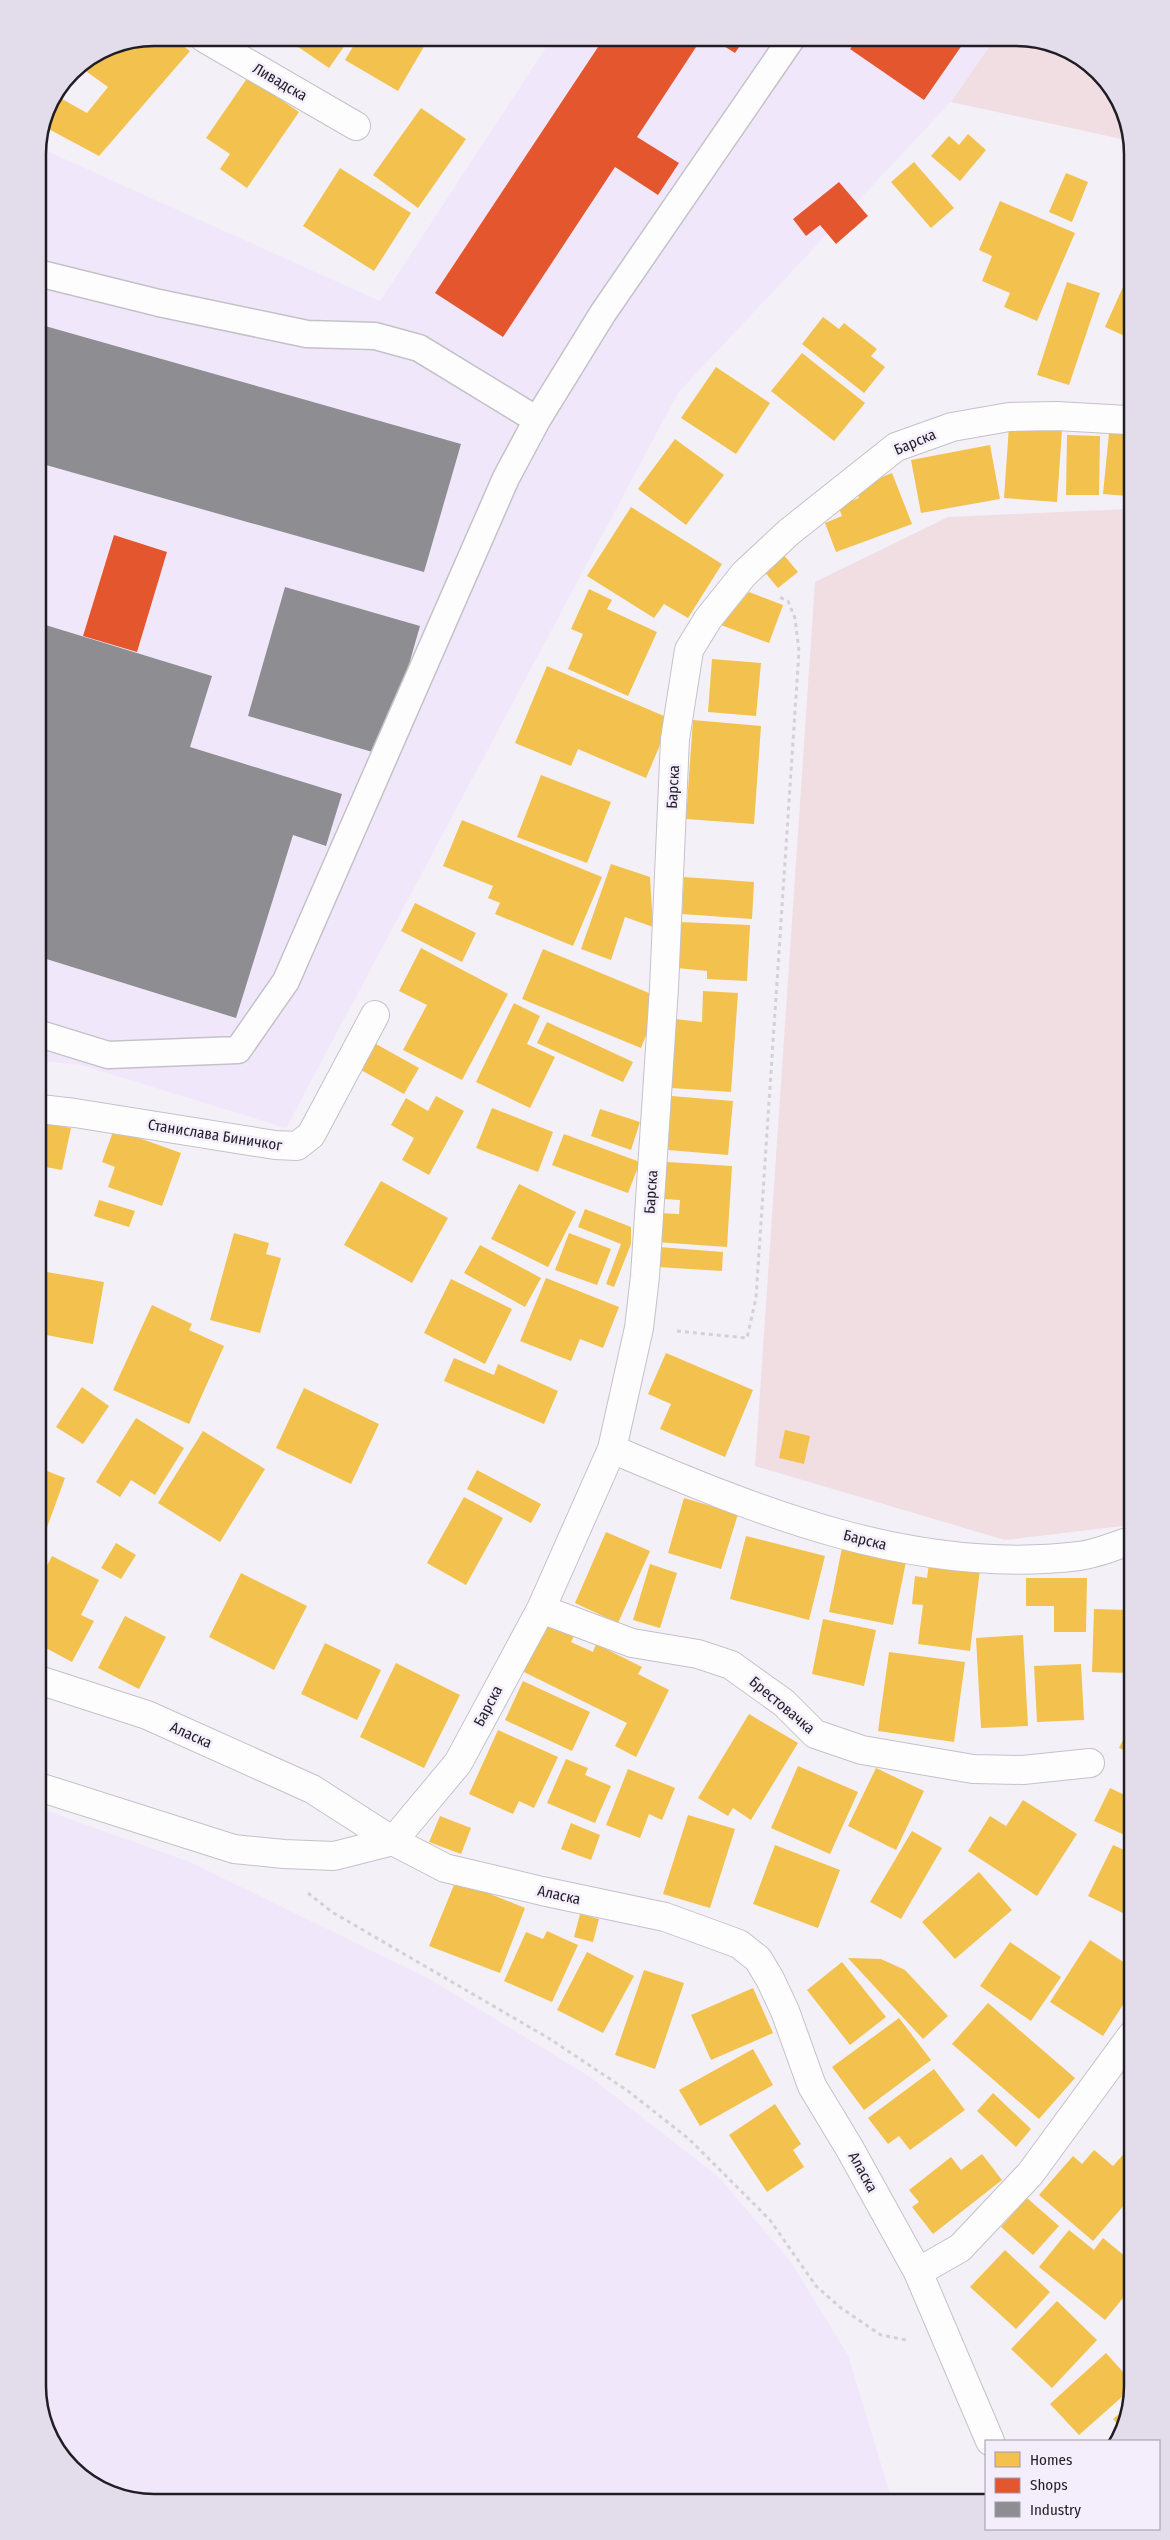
<svg xmlns="http://www.w3.org/2000/svg" width="1170" height="2540" viewBox="0 0 1170 2540" font-family="'Fira Sans Condensed',sans-serif">
	<style>
		.built { fill: #f0e8fa }
		.green { fill: #f1dee3 }
		.homes { fill: #f2c14e }
		.shops { fill: #e4572e }
		.industry { fill: #8d8d92 }
		.lines { fill: none; stroke-linecap: round; stroke-linejoin: round }
		.lane-casing { stroke: #c4c1c8; stroke-width: 29 }
		.street-casing { stroke: #c4c1c8; stroke-width: 30 }
		.path { stroke: #d3d1d4; stroke-width: 3; stroke-dasharray: 4 4; stroke-linecap: butt }
		.lane { stroke: #fdfdfe; stroke-width: 26 }
		.street { stroke: #fdfdfe; stroke-width: 28 }
		.labels { text-anchor: middle; dominant-baseline: central; stroke-width: 5; stroke-linejoin: round; paint-order: stroke }
		.street-label { font-size: 15px; fill: #201d24; stroke: #f3edfc }
		.rim { fill: none; stroke: #201d24; stroke-width: 2.5 }
	</style>
	<rect width="100%" height="100%" fill="#f4f0f8"/>
	<path class="built" d="M 552,38 L 995,38 L 951,102 L 678,393 L 286,1128 L 81,1065 L 40,1061 L 38,147 L 380,301 Z
		M 42,1809 L 190,1862 L 428,1978 L 589,2076 L 719,2177 L 791,2262 L 848,2355 L 891,2497 L 146,2502 L 83,2479 L 44,2424 Z"/>
	<path class="green" d="M 995,38 L 1024,38 L 1087,61 L 1126,116 L 1126,140 L 951,102 Z
		M 1127,509 L 1130,1525 L 1005,1540 L 755,1466 L 815,582 L 948,517 Z"/>
	<path class="homes" d="M 154,38 L 172,38 L 190,51 L 99,156 L 43,126 L 50,101 L 55,95 L 87,113 L 108,87 L 83,69 L 92,58 L 110,46 Z
		M 294,38 L 350,38 L 329,68 L 291,42 Z
		M 358,38 L 429,38 L 398,91 L 345,60 Z
		M 248,77 L 299,112 L 247,188 L 220,169 L 230,154 L 206,138 Z
		M 421,108 L 466,139 L 418,208 L 373,175 Z
		M 968,134 L 986,150 L 960,181 L 931,156 L 949,136 L 959,145 Z
		M 914,162 L 954,208 L 931,228 L 891,182 Z
		M 340,168 L 411,213 L 374,271 L 303,226 Z
		M 1066,173 L 1088,182 L 1072,222 L 1049,212 Z
		M 1000,201 L 1075,233 L 1037,321 L 1004,307 L 1010,293 L 982,281 L 992,256 L 979,250 Z
		M 1127,278 L 1127,337 L 1105,327 Z
		M 1067,282 L 1100,293 L 1069,385 L 1037,375 Z
		M 823,317 L 839,329 L 844,323 L 877,349 L 871,356 L 885,367 L 864,393 L 802,344 Z
		M 802,353 L 865,403 L 834,441 L 771,391 Z
		M 716,367 L 770,403 L 736,454 L 681,418 Z
		M 1009,426 L 1062,430 L 1057,502 L 1004,498 Z
		M 1109,433 L 1124,434 L 1123,444 L 1127,444 L 1127,496 L 1103,494 Z
		M 1067,435 L 1100,436 L 1099,495 L 1066,495 Z
		M 675,439 L 724,475 L 686,525 L 638,489 Z
		M 990,445 L 1000,499 L 921,513 L 911,460 Z
		M 892,473 L 912,524 L 836,552 L 825,523 L 842,516 L 838,506 L 859,498 L 855,488 Z
		M 631,507 L 722,564 L 688,618 L 664,604 L 654,618 L 587,576 Z
		M 782,553 L 798,572 L 778,588 L 763,570 Z
		M 589,589 L 612,600 L 607,609 L 657,632 L 628,696 L 568,669 L 583,634 L 571,629 Z
		M 749,592 L 783,605 L 769,643 L 721,625 Z
		M 712,659 L 761,663 L 756,716 L 708,712 Z
		M 547,666 L 671,719 L 646,778 L 578,749 L 571,766 L 515,743 Z
		M 693,720 L 761,726 L 754,824 L 686,819 Z
		M 541,775 L 611,802 L 587,863 L 517,837 Z
		M 462,820 L 602,877 L 573,946 L 495,914 L 500,903 L 488,898 L 493,886 L 443,866 Z
		M 611,864 L 650,877 L 653,927 L 625,917 L 611,960 L 581,949 Z
		M 684,877 L 754,882 L 752,919 L 682,914 Z
		M 415,903 L 476,933 L 462,962 L 401,931 Z
		M 680,922 L 750,925 L 747,981 L 707,979 L 707,971 L 677,968 Z
		M 421,948 L 508,994 L 462,1080 L 403,1050 L 427,1005 L 399,991 Z
		M 543,949 L 661,998 L 641,1048 L 522,999 Z
		M 703,991 L 738,993 L 731,1092 L 671,1088 L 675,1019 L 702,1022 Z
		M 514,1003 L 540,1016 L 527,1044 L 555,1057 L 530,1108 L 476,1082 Z
		M 547,1022 L 633,1062 L 623,1082 L 537,1043 Z
		M 367,1039 L 419,1068 L 404,1094 L 352,1065 Z
		M 436,1096 L 464,1111 L 429,1175 L 402,1160 L 414,1138 L 391,1125 L 406,1098 L 428,1111 Z
		M 671,1096 L 733,1101 L 728,1155 L 668,1150 Z
		M 492,1108 L 553,1132 L 538,1172 L 476,1148 Z
		M 600,1109 L 640,1122 L 631,1150 L 591,1136 Z
		M 40,1122 L 71,1128 L 62,1170 L 40,1166 Z
		M 114,1129 L 181,1153 L 162,1206 L 108,1187 L 115,1167 L 102,1162 Z
		M 564,1134 L 640,1162 L 628,1193 L 552,1165 Z
		M 667,1162 L 732,1166 L 727,1247 L 656,1242 L 658,1213 L 679,1214 L 680,1200 L 664,1199 Z
		M 381,1181 L 448,1218 L 412,1283 L 344,1245 Z
		M 519,1184 L 576,1212 L 548,1267 L 491,1239 Z
		M 99,1200 L 135,1211 L 129,1227 L 94,1216 Z
		M 585,1209 L 631,1227 L 631,1244 L 614,1287 L 606,1284 L 621,1244 L 578,1227 Z
		M 234,1233 L 269,1243 L 266,1254 L 281,1258 L 260,1333 L 210,1320 Z
		M 569,1233 L 611,1249 L 597,1285 L 555,1270 Z
		M 480,1245 L 541,1278 L 525,1307 L 464,1273 Z
		M 659,1247 L 723,1252 L 722,1271 L 658,1267 Z
		M 41,1271 L 104,1282 L 93,1344 L 41,1334 Z
		M 546,1278 L 619,1307 L 603,1348 L 580,1339 L 571,1361 L 520,1341 Z
		M 451,1279 L 512,1309 L 485,1364 L 424,1333 Z
		M 152,1305 L 192,1324 L 189,1330 L 224,1346 L 189,1424 L 113,1390 Z
		M 666,1353 L 753,1390 L 725,1457 L 660,1429 L 671,1404 L 648,1394 Z
		M 454,1358 L 494,1375 L 498,1364 L 558,1391 L 544,1424 L 444,1381 Z
		M 82,1387 L 109,1406 L 83,1444 L 56,1427 Z
		M 304,1388 L 379,1424 L 351,1484 L 276,1448 Z
		M 136,1418 L 184,1448 L 155,1495 L 131,1480 L 120,1497 L 96,1482 Z
		M 785,1430 L 810,1436 L 804,1464 L 779,1458 Z
		M 203,1431 L 265,1469 L 220,1542 L 158,1503 Z
		M 477,1470 L 541,1504 L 531,1523 L 467,1489 Z
		M 47,1471 L 65,1478 L 42,1541 L 41,1486 Z
		M 464,1497 L 503,1518 L 466,1585 L 427,1563 Z
		M 684,1498 L 738,1514 L 721,1569 L 668,1553 Z
		M 606,1532 L 650,1551 L 618,1623 L 575,1603 Z
		M 746,1536 L 825,1556 L 809,1620 L 730,1599 Z
		M 116,1543 L 136,1555 L 121,1579 L 101,1568 Z
		M 843,1543 L 907,1557 L 893,1625 L 829,1612 Z
		M 52,1556 L 99,1580 L 81,1615 L 94,1621 L 72,1662 L 42,1646 L 42,1575 Z
		M 929,1563 L 980,1569 L 970,1651 L 918,1644 L 923,1605 L 912,1604 L 915,1576 L 927,1578 Z
		M 650,1564 L 677,1573 L 660,1628 L 633,1620 Z
		M 241,1573 L 307,1606 L 274,1670 L 209,1637 Z
		M 1026,1578 L 1087,1578 L 1086,1632 L 1054,1632 L 1054,1606 L 1026,1606 Z
		M 1094,1609 L 1130,1610 L 1131,1673 L 1092,1672 Z
		M 125,1616 L 166,1637 L 139,1689 L 98,1668 Z
		M 823,1619 L 876,1630 L 864,1686 L 812,1674 Z
		M 546,1623 L 574,1636 L 571,1642 L 593,1652 L 596,1644 L 642,1667 L 638,1674 L 669,1690 L 636,1757 L 615,1746 L 627,1723 L 522,1671 Z
		M 1023,1635 L 1028,1726 L 981,1728 L 976,1638 Z
		M 325,1643 L 381,1670 L 357,1720 L 301,1694 Z
		M 889,1652 L 965,1662 L 954,1742 L 878,1731 Z
		M 396,1663 L 460,1695 L 424,1768 L 360,1737 Z
		M 1081,1664 L 1084,1720 L 1037,1722 L 1034,1666 Z
		M 523,1681 L 590,1712 L 572,1751 L 505,1720 Z
		M 749,1714 L 798,1743 L 751,1820 L 733,1808 L 728,1816 L 698,1798 Z
		M 1131,1724 L 1131,1753 L 1119,1748 Z
		M 498,1730 L 558,1757 L 534,1808 L 519,1801 L 513,1814 L 469,1794 Z
		M 566,1759 L 588,1768 L 585,1775 L 611,1786 L 595,1823 L 547,1803 Z
		M 798,1766 L 858,1792 L 830,1854 L 771,1828 Z
		M 876,1768 L 924,1791 L 896,1850 L 848,1826 Z
		M 628,1769 L 675,1788 L 662,1820 L 649,1814 L 640,1838 L 606,1825 Z
		M 1110,1788 L 1131,1798 L 1131,1838 L 1094,1821 Z
		M 1023,1800 L 1077,1834 L 1037,1896 L 968,1851 L 990,1816 L 1006,1826 Z
		M 688,1815 L 735,1829 L 710,1908 L 663,1894 Z
		M 440,1816 L 471,1828 L 461,1854 L 429,1842 Z
		M 571,1823 L 600,1835 L 591,1860 L 561,1849 Z
		M 912,1831 L 942,1848 L 901,1919 L 870,1902 Z
		M 775,1845 L 840,1870 L 818,1928 L 753,1904 Z
		M 1113,1845 L 1131,1853 L 1131,1917 L 1088,1896 Z
		M 979,1872 L 1012,1910 L 955,1959 L 922,1922 Z
		M 456,1880 L 525,1908 L 500,1973 L 429,1946 Z
		M 580,1914 L 599,1919 L 593,1942 L 574,1937 Z
		M 547,1931 L 578,1945 L 552,2002 L 504,1981 L 526,1932 L 543,1939 Z
		M 1090,1940 L 1131,1967 L 1131,1992 L 1103,2036 L 1050,2002 Z
		M 1010,1942 L 1061,1977 L 1031,2021 L 980,1986 Z
		M 587,1952 L 634,1976 L 603,2033 L 557,2010 Z
		M 848,1958 L 881,1959 L 905,1970 L 948,2016 L 923,2039 Z
		M 842,1962 L 886,2017 L 850,2045 L 807,1990 Z
		M 644,1970 L 684,1983 L 655,2069 L 615,2055 Z
		M 753,1988 L 773,2033 L 711,2060 L 691,2015 Z
		M 988,2003 L 1075,2078 L 1039,2119 L 952,2044 Z
		M 899,2018 L 931,2060 L 864,2110 L 832,2067 Z
		M 753,2049 L 773,2085 L 700,2126 L 679,2090 Z
		M 934,2069 L 965,2110 L 910,2150 L 899,2136 L 888,2144 L 868,2118 Z
		M 993,2093 L 1031,2129 L 1016,2147 L 977,2111 Z
		M 775,2104 L 801,2144 L 793,2150 L 804,2167 L 767,2192 L 729,2135 Z
		M 1128,2149 L 1132,2152 L 1132,2196 L 1093,2241 L 1039,2195 L 1073,2156 L 1082,2164 L 1094,2150 L 1113,2166 Z
		M 982,2154 L 1002,2180 L 933,2234 L 912,2207 L 919,2202 L 909,2190 L 951,2157 L 961,2170 Z
		M 1027,2198 L 1059,2226 L 1033,2255 L 1001,2227 Z
		M 1069,2230 L 1094,2250 L 1103,2238 L 1132,2262 L 1132,2287 L 1105,2320 L 1039,2267 Z
		M 1005,2250 L 1050,2292 L 1016,2329 L 970,2287 Z
		M 1057,2301 L 1097,2340 L 1052,2388 L 1011,2349 Z
		M 1106,2353 L 1132,2382 L 1132,2388 L 1079,2435 L 1050,2404 Z
		M 1126,2408 L 1124,2414 L 1120,2427 L 1113,2419 Z"/>
	<path class="shops" d="M 604,38 L 702,38 L 637,137 L 679,163 L 658,195 L 615,167 L 503,337 L 435,293 Z
		M 711,38 L 745,38 L 735,53 Z
		M 858,38 L 967,38 L 924,100 L 850,49 Z
		M 839,182 L 868,216 L 836,244 L 820,225 L 806,236 L 793,219 Z
		M 114,535 L 167,552 L 137,652 L 83,636 Z"/>
	<path class="industry" d="M 38,324 L 461,444 L 424,572 L 39,463 Z
		M 285,587 L 420,626 L 383,755 L 248,716 Z
		M 39,623 L 212,676 L 190,747 L 342,794 L 326,846 L 293,835 L 236,1018 L 40,957 Z"/>
	<g class="lines">
		<defs>
			<path id="lane" d="M 38,273 L 159,303 L 307,334 L 375,336 L 419,348 L 537,420 L 603,313 L 792,38
				M 40,1034 L 108,1055 L 238,1050 L 286,981 L 506,478 L 537,420"/>
			<path id="street" d="M 204,38 L 356,126
				M 40,1109 L 75,1113 L 275,1145 L 297,1146 L 311,1135 L 375,1015
				M 612,1449 C 759,1512 915,1576 1079,1556 C 1096,1554 1114,1546 1130,1541
				M 541,1609 L 632,1643 L 698,1654 L 731,1665 L 784,1703 L 815,1734 L 862,1750 L 973,1769 L 1023,1770 L 1090,1763
				M 42,1681 L 147,1715 L 312,1789 L 393,1841 L 445,1868 L 542,1891 L 665,1917 L 739,1944 L 758,1959 L 770,1979 L 785,2011 L 812,2086 L 850,2149 L 918,2272 L 990,2441
				M 42,1788 L 234,1849 L 284,1854 L 334,1856 L 393,1841 L 458,1763 L 541,1609 L 612,1449 L 639,1328 L 645,1276 L 664,988 L 675,739 L 689,650 L 708,619 L 744,574 L 789,532 L 896,447 L 952,427 L 1009,417 L 1057,416 L 1127,420
				M 918,2272 L 960,2248 L 1030,2174 L 1132,2035"/>
		</defs>
		<use href="#lane" class="lane-casing"/>
		<use href="#street" class="street-casing"/>
		<path class="path" d="M 677,1331 L 747,1338 L 756,1298 L 799,651 L 795,618 L 788,601 L 777,596
			M 308,1893 L 332,1912 L 550,2039 L 628,2091 L 689,2139 L 770,2220 L 816,2286 L 841,2308 L 881,2335 L 906,2340"/>
		<use href="#lane" class="lane"/>
		<use href="#street" class="street"/>
	</g>
	<g class="labels">
		<g class="street-label">
			<text transform="translate(280 82) rotate(30)">Ливадска</text>
			<text transform="translate(915 442) rotate(-23)">Барска</text>
			<text transform="translate(673 787) rotate(-87)">Барска</text>
			<text transform="translate(215 1135) rotate(9)">Станислава Биничког</text>
			<text transform="translate(651 1192) rotate(-86)">Барска</text>
			<text transform="translate(865 1540) rotate(14)">Барска</text>
			<text transform="translate(782 1705) rotate(40)">Брестовачка</text>
			<text transform="translate(488 1706) rotate(-62)">Барска</text>
			<text transform="translate(191 1735) rotate(24)">Аласка</text>
			<text transform="translate(559 1895) rotate(12)">Аласка</text>
			<text transform="translate(863 2172) rotate(61)">Аласка</text>
		</g>
	</g>
	<path d="M0 0H1170V2540H0ZM154 46H1016A108 108 0 0 1 1124 154V2386A108 108 0 0 1 1016 2494H154A108 108 0 0 1 46 2386V154A108 108 0 0 1 154 46Z" fill="#e2dceb" fill-rule="evenodd"/>
	<path class="rim" d="M154 46H1016A108 108 0 0 1 1124 154V2386A108 108 0 0 1 1016 2494H154A108 108 0 0 1 46 2386V154A108 108 0 0 1 154 46Z"/>
	<rect x="985" y="2440" width="175" height="90" fill="#f3edfc" stroke="#9f9aa6"/>
	<rect x="995" y="2452" width="25" height="15" fill="#f2c14e" stroke="#9f9aa6"/>
	<text x="1030" y="2465" font-size="15" fill="#201d24">Homes</text>
	<rect x="995" y="2478" width="25" height="15" fill="#e4572e" stroke="#9f9aa6"/>
	<text x="1030" y="2490" font-size="15" fill="#201d24">Shops</text>
	<rect x="995" y="2502" width="25" height="15" fill="#8d8d92" stroke="#9f9aa6"/>
	<text x="1030" y="2515" font-size="15" fill="#201d24">Industry</text>
</svg>
